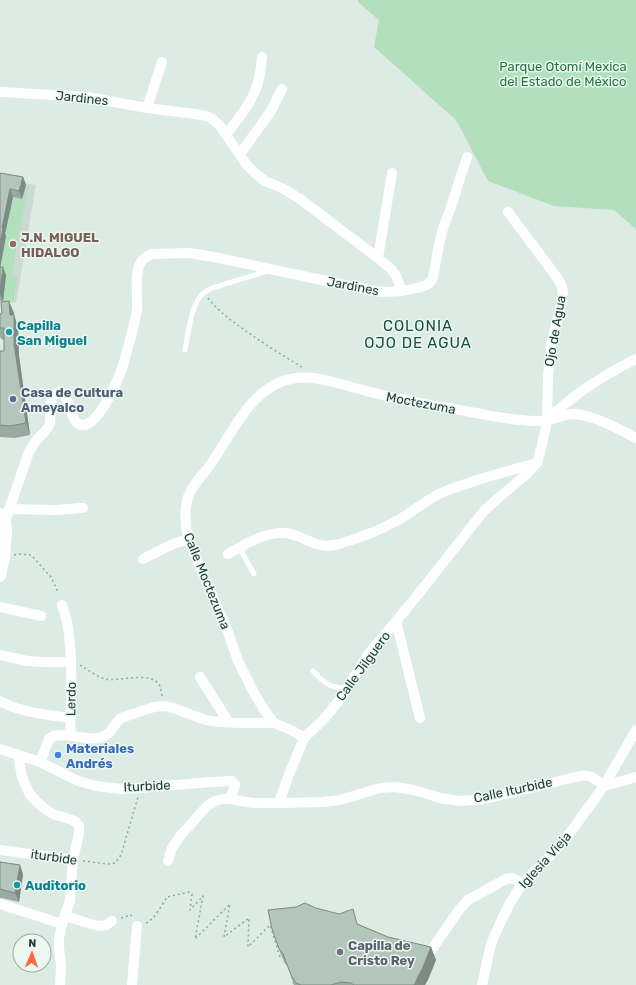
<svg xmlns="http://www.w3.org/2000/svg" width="636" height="985" viewBox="0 0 636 985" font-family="Rubik,sans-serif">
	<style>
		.built { fill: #cbdbd2 }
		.green { fill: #b2dfbc }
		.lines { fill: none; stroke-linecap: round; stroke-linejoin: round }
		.path { stroke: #79b29d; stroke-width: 1.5; stroke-dasharray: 2 3; stroke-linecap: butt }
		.service { stroke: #fff; stroke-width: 5 }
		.minor { stroke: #fff; stroke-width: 10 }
		.tertiary { stroke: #fff; stroke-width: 12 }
		.wall { fill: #99aaa2 }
		.shaded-wall { fill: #7d8b84 }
		.building { fill: #b2c6bc; stroke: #7d8b84 }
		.education-dot { fill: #8d6e63; stroke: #edf7f2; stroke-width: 1.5 }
		.culture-dot { fill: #0f9aa8; stroke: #edf7f2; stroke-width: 1.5 }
		.service-dot { fill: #5c6f8a; stroke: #edf7f2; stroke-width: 1.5 }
		.shop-dot { fill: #3f7fe0; stroke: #edf7f2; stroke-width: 1.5 }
		.worship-dot { fill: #6b7280; stroke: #edf7f2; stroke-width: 1.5 }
		.labels { text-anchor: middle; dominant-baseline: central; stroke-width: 3; stroke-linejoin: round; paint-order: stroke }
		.park-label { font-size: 13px; fill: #22773e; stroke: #edf7f2 }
		.street-label { font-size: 13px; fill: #1d3c32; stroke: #edf7f2 }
		.education-label { font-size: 13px; font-weight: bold; fill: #785e54; stroke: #edf7f2; text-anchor: start }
		.culture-label { font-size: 13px; font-weight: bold; fill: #0d838f; stroke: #edf7f2; text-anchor: start }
		.service-label { font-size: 13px; font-weight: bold; fill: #4e5e75; stroke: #edf7f2; text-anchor: start }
		.shop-label { font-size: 13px; font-weight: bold; fill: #366cbe; stroke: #edf7f2; text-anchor: start }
		.worship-label { font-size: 13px; font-weight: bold; fill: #5b616d; stroke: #edf7f2; text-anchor: start }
		.quarter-label { font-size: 15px; letter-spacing: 1px; fill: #17503f; stroke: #edf7f2 }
	</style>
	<rect width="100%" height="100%" fill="#dcebe4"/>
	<path class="built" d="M 0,179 L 36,185 L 16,303 L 0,302 Z"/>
	<path class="green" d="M 358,0 L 636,0 L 636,229 L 614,210 L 554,206 L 488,181 L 456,120 L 374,47 L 379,20 L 358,2 Z
		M 26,185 L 29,187 L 24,209 L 12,274 L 17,276 L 14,301 L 3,302 L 6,276 L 0,274 L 0,264 L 1,264 L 6,236 L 4,236 L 0,203 Z"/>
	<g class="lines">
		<path class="path" d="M 208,298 C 219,312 232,321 246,331 C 264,344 284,356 303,368
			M 14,555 L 19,554 L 31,555 L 51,577 L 58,592
			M 80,665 C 88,670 96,676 105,679 C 119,682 148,671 159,684 C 161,688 161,692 162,696
			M 83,861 L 108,864 L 115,863 L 121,855 L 138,797
			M 121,918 L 131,915 L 133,919
			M 146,923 C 154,920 162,905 167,897 L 189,892 L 192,894 L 190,910 L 203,896 L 195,939 L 230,904 L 224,937 L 249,918 L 248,947 L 270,925 L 280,957 L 283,958
			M 292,977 L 294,985"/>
		<path class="service" d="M 185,350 C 188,335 191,302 204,293 C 206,291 209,289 212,288 L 268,271
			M 239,547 L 254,574
			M 313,671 C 326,685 328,686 347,689"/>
		<path class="minor" d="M 0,92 L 87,97 L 147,108 L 202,115 L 211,118 L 220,126 L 246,164 L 255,173 L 265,181 L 282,188 L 300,199 L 378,258 L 392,270 L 396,276 L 402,291 L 387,292 L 373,291 L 214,257 L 189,253 L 152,254 C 147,256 142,259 140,264 C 134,276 138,295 137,309 C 135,323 131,337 127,351 C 125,357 124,364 121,371 C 117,382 93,439 76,422 C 71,417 67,384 55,394 C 49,398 51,415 50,423 C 49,429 39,437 35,442 C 33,445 31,449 29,452 L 5,521
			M 147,108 L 162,62
			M 226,135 C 236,121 249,107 255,91 C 260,80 261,68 262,57
			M 240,154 L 271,111 L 282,89
			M 378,258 L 392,173
			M 402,291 C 410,289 422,288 428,284 C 431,283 432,280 433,277 L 439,245 L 443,228 L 450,210 L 467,157
			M 548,419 C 574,394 604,375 636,359
			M 10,509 L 56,510 L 83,508
			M 228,554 C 244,545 264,532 284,533 C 305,534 314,551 339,544 C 360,538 381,530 400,519 C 414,511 426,500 441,493 C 472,480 505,472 537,463
			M 143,559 L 173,544 L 188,539
			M 62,605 C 64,612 67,619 68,627 C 73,662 71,699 70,735
			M 0,607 L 41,616
			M 396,621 L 420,718
			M 0,655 L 27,661 L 43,662 L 71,662
			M 200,677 L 229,723
			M 0,701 C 17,712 50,715 70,718
			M 274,723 L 263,708 L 253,691 L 238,661 L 228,632 L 188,539 C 185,525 184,511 188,497 C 192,485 203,475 210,465 C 233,433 251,384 296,378 C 311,376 326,380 341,384 C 356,388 372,393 387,396 C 415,403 443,407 470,412 C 487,415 504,419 521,420 C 530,421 539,422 548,420 C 557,418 565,414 574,414 C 594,415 619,429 636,438
			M 0,749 L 40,762 L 78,781 L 96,786 L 122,789 L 141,788 L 211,782 L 232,781 L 235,784 L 235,785 L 230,799
			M 18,755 L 22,777 L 29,793 L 35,800 L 45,809 L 53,814 L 72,820 L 76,822 L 79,826 L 79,833 L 73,860 L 70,901 L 62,924 L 59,938 L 59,947 L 61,966 L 60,985
			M 40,762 L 49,739 C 57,729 84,741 98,738 C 114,734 111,726 121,718 L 154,707 L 163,706 L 170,707 L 206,720 L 218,722 L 242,723 L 274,723 L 293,731 L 304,738
			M 604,786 L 636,777
			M 279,803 L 288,777 L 304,738 L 323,720 L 341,698 L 367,656 L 416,597 L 483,512 L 496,500 L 527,474 L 537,463 L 542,445 L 547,421 L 548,377 L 551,345 L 562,300 L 563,292 L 561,284 L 556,276 L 508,212
			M 0,850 L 73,860
			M 168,861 L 172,848 L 181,835 L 207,806 L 213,802 L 222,799 L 230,799 L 253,803 L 279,803 L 323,802 L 340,800 L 380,788 L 395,787 L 414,790 L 440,798 L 460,801 L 484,799 L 580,776 C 591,774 595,779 604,786
			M 0,904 L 62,924
			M 65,916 L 98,926 L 106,925 L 112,921
			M 430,952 L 459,910 L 468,900 L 506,879 C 513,877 517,880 522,884
			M 132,985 L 137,926
			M 482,985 L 491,944 L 501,921 L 510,903 L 522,884 L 553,853 L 572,830 L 604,786 L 636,730"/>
		<path class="tertiary" d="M 0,514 L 5,521 L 6,531 L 4,557 L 0,576"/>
	</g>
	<path class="wall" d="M 0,173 L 23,177 L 26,185 L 22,199 L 13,197 L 5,234 L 6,236 L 0,267 L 6,275 L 3,301 L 9,301 L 18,327 L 19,356 L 30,435 L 15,438 L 0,437 L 0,351 L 4,351 L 4,340 L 1,339 L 0,336 L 0,328 L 3,301 L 0,301 Z
		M 0,862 L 23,874 L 19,902 L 2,898 L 0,898 Z
		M 316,908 L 358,924 L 388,937 L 431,947 L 436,960 L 425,985 L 294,985 L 288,967 L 284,962 L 279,949 Z"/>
	<path class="shaded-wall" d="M 23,177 L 26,185 L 22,199 L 19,191 Z
		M 10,189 L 13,197 L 5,234 L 6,236 L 0,269 L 0,245 L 2,228 Z
		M 3,267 L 6,275 L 3,302 L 0,294 L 0,292 Z
		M 9,301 L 14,313 L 14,318 L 14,315 L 18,327 L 19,356 L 30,435 L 26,423 L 10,315 Z
		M 20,865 L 23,874 L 19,902 L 15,893 Z
		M 431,947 L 436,960 L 428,980 L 425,985 L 414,985 Z"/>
	<path class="building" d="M 0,173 L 23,177 L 19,191 L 10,189 L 2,228 L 3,228 L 0,245 Z
		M 0,267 L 3,267 L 0,292 Z
		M 9,301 L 10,315 L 14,315 L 14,344 L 26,423 L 10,426 L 0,425 L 0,351 L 4,351 L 4,328 L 0,328 L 0,314 L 2,313 L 1,302 Z
		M 0,862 L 20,865 L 15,893 L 0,889 Z
		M 305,903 L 316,908 L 339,914 L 353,909 L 357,924 L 388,937 L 431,947 L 423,967 L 414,985 L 354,985 L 351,983 L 341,982 L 331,985 L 301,985 L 296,983 L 291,975 L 283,954 L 279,949 L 272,929 L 268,910 L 296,907 Z"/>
	<circle class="education-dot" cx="13" cy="244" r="4"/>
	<g class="culture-dot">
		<circle cx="9" cy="332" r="4"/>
		<circle cx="17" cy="885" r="4"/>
	</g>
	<circle class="service-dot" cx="13" cy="399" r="4"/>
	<circle class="shop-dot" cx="58" cy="755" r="4"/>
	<circle class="worship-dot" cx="340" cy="952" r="4"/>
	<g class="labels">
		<g class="park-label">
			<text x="563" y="66">Parque Otomí Mexica<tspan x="563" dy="15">del Estado de México</tspan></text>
		</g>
		<g class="street-label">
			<text transform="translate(82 98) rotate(6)">Jardines</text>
			<text transform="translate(353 286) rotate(11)">Jardines</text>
			<text transform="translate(555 331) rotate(-80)">Ojo de Agua</text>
			<text transform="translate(421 403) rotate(11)">Moctezuma</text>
			<text transform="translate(207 581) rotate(68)">Calle Moctezuma</text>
			<text transform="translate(363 666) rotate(-54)">Calle Jilguero</text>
			<text transform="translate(71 699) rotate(-89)">Lerdo</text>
			<text transform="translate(147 786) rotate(-3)">Iturbide</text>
			<text transform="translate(513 790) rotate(-12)">Calle Iturbide</text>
			<text transform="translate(54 857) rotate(8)">iturbide</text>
			<text transform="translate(545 860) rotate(-48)">Iglesia Vieja</text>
		</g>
		<g class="education-label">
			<text x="21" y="237">J.N. MIGUEL<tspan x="21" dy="15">HIDALGO</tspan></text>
		</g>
		<g class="culture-label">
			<text x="17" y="325">Capilla<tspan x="17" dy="15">San Miguel</tspan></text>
			<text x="25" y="885">Auditorio</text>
		</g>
		<g class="service-label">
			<text x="21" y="392">Casa de Cultura<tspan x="21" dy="15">Ameyalco</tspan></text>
		</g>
		<g class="shop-label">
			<text x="66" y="748">Materiales<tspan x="66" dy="15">Andrés</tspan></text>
		</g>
		<g class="worship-label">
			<text x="348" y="945">Capilla de<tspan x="348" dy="15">Cristo Rey</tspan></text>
		</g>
		<g class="quarter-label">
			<text x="418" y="326">COLONIA<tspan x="418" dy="17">OJO DE AGUA</tspan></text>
		</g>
	</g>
	<g transform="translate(32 953) rotate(2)"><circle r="19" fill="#edf7f2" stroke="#9aaca5"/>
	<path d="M0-3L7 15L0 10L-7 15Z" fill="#ff6946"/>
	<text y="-6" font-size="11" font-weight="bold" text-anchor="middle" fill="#1d3c32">N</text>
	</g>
</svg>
